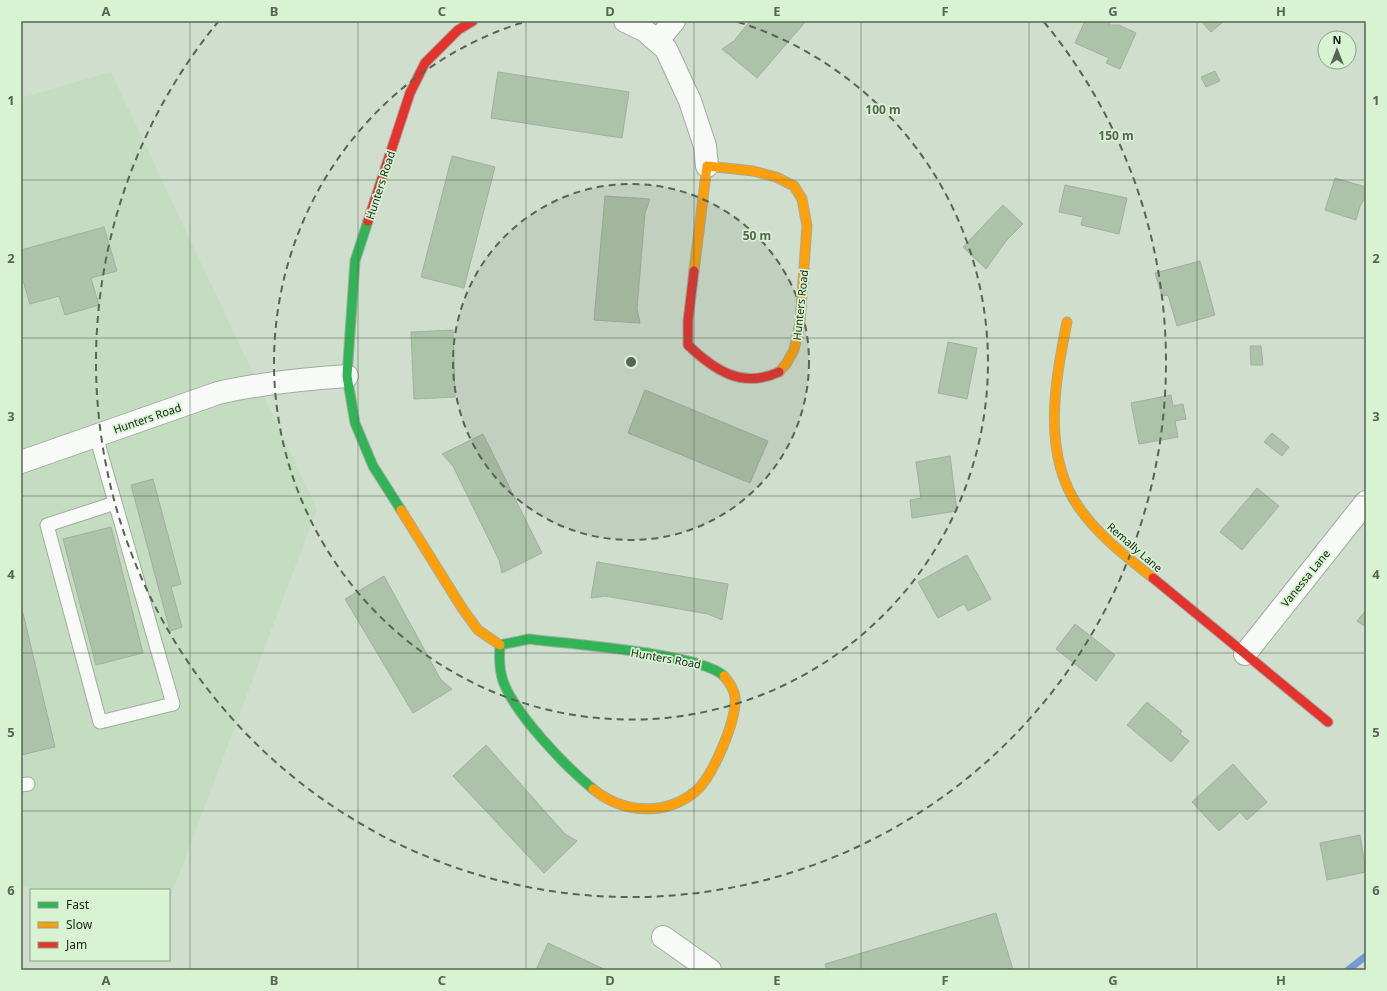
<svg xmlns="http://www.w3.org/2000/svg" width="1387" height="991" viewBox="0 0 1387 991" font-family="'Noto Sans',sans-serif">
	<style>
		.built { fill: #c4ddc0 }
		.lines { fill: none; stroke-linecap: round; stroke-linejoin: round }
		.stream { stroke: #729ad6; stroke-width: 7 }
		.building { fill: #acc2a9; stroke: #a3afa2 }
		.lane-casing { stroke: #a1ad9f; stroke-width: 15 }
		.street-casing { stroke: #a1ad9f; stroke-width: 24 }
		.fast-casing { stroke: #a1ad9f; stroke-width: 11 }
		.slow-casing { stroke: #a1ad9f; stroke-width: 11 }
		.jam-casing { stroke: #a1ad9f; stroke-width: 11 }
		.lane { stroke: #f8faf8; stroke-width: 13 }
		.street { stroke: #f8faf8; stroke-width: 22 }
		.fast { stroke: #30b455; stroke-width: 9 }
		.slow { stroke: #ff9f0a; stroke-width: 9 }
		.jam { stroke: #e5322d; stroke-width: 9 }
		.grid { fill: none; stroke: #586456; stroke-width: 1; stroke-opacity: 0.55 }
		.ring { fill: none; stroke: #586456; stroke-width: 2; stroke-dasharray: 7 5 }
		.labels { text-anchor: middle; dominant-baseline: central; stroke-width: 3.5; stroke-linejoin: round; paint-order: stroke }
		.street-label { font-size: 11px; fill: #182316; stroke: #d7f3d2 }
		.centre { fill: #586456; stroke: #d7f3d2; stroke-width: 2 }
		.ring-label { font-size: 12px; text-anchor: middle; font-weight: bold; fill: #586456; stroke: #d7f3d2; stroke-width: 3.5; stroke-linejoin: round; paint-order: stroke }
		.neatline { fill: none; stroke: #586456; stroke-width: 1.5 }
		.grid-label { font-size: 13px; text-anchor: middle; font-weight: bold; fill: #586456 }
	</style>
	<rect width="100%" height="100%" fill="#cfdecd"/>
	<path class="built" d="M 111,72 L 317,509 L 169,901 L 169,890 L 45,890 L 21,886 L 21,98 Z"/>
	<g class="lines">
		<path class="stream" d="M 1348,970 L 1366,956"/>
	</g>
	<path class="building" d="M 750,21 L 806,21 L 757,78 L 722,49 L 734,41 Z
		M 1085,21 L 1111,21 L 1109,25 L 1119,25 L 1136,33 L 1120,69 L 1106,63 L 1109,58 L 1075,43 Z
		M 1201,21 L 1224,21 L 1211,32 Z
		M 1215,71 L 1220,81 L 1206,87 L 1201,77 Z
		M 498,72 L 629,92 L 622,138 L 491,118 Z
		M 452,156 L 495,167 L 464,288 L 421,277 Z
		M 1335,178 L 1366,187 L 1366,196 L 1360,206 L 1356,220 L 1325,210 Z
		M 1065,185 L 1127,198 L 1119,234 L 1081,225 L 1083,217 L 1059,212 Z
		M 605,196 L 650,199 L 645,213 L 637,309 L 640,323 L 594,320 Z
		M 1003,205 L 1023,224 L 1006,241 L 986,269 L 963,247 Z
		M 104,227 L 117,271 L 91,278 L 99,305 L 65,315 L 59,296 L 30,304 L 21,274 L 21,250 Z
		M 1200,261 L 1215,315 L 1177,326 L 1168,295 L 1162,296 L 1155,273 Z
		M 453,330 L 455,397 L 414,399 L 411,332 Z
		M 948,342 L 977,348 L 967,399 L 938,393 Z
		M 1250,346 L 1261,346 L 1263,365 L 1251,365 Z
		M 645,390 L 768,441 L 750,483 L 628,433 Z
		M 1171,395 L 1173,406 L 1183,404 L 1186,419 L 1175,421 L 1178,437 L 1139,444 L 1131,403 Z
		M 1272,433 L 1289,447 L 1282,456 L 1264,442 Z
		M 483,434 L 542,553 L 502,573 L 499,560 L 453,466 L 442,454 Z
		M 950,456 L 957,511 L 912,518 L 910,500 L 921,498 L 916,462 Z
		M 153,479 L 181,584 L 171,587 L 182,627 L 170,631 L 131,485 Z
		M 1257,488 L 1279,506 L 1242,550 L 1220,532 Z
		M 111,527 L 143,653 L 96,665 L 63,539 Z
		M 967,555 L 991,599 L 968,611 L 964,604 L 938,618 L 918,582 Z
		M 597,562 L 728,584 L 722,620 L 708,614 L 605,596 L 591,598 Z
		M 384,576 L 441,680 L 452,689 L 413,713 L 345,599 Z
		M 21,605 L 55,747 L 21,755 Z
		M 1366,610 L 1366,627 L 1357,621 Z
		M 1075,624 L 1115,655 L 1096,681 L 1056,649 Z
		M 1147,702 L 1182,731 L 1180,734 L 1189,741 L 1171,762 L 1127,725 Z
		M 486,745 L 565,834 L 577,841 L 544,873 L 453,776 Z
		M 1233,764 L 1267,802 L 1247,820 L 1240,812 L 1219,831 L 1192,802 Z
		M 1360,835 L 1366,872 L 1327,880 L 1320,843 Z
		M 996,913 L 1013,970 L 827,970 L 825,964 Z
		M 548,943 L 606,970 L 536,970 Z"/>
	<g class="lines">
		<defs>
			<path id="lane" d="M 96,436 L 173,704 L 100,722 L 47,525 L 115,503
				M 21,785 L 28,784"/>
			<path id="street" d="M 625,21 L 644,30 L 666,49 L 690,101 L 705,146 L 707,166
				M 658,40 L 674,21
				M 21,462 L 218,393 C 261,383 303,379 347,376
				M 1245,654 L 1366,502
				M 663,937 L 710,970"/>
			<path id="fast" d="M 368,221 L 355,261 L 347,376 L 355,423 L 373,466 L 401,510
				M 529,639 C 567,644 700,653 724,676
				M 529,639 L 500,645 C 499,658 499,669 503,681 C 515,714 565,766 593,789"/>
			<path id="slow" d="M 707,166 L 753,171 L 776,177 L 794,186 L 802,199 L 807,226 L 800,323 L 794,350 L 786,364 L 779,372
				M 694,271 L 707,166
				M 1067,322 C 1055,382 1041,455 1080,509 C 1100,537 1127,557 1153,578
				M 401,510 L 462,608 L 478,630 L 500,645
				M 593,789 C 622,813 665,817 696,791 C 713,776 737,720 735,697 C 734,689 729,682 724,676"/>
			<path id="jam" d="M 368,221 L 410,93 L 425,63 L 458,30 L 473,21
				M 694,271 L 688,321 L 688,345 C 714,370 742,389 779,372
				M 1153,578 L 1328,722"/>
		</defs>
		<use href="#lane" class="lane-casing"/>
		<use href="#street" class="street-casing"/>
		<use href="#fast" class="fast-casing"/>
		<use href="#slow" class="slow-casing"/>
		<use href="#jam" class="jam-casing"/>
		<use href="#lane" class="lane"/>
		<use href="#street" class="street"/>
		<use href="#fast" class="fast"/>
		<use href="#slow" class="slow"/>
		<use href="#jam" class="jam"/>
	</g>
	<path class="grid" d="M 190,21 L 190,970M 358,21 L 358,970M 526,21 L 526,970M 694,21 L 694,970M 861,21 L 861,970M 1029,21 L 1029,970M 1197,21 L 1197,970M 21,180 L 1366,180M 21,338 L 1366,338M 21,496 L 1366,496M 21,653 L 1366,653M 21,811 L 1366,811"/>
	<circle cx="631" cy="362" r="178" fill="#586456" fill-opacity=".12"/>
	<g class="ring">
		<circle cx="631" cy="362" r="178"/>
		<path d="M738 22A357 357 0 1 1 524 22"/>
		<path d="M1044 22A535 535 0 1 1 218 22"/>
	</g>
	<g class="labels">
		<g class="street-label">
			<text transform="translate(380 185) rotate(-72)">Hunters Road</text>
			<text transform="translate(800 305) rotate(-84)">Hunters Road</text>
			<text transform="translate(147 418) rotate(-19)">Hunters Road</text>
			<text transform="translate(1135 547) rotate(41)">Remally Lane</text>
			<text transform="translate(1305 578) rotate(-51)">Vanessa Lane</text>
			<text transform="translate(666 658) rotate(10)">Hunters Road</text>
		</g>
	</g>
	<circle cx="631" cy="362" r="6" class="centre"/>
	<g class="ring-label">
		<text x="883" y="114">100 m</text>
		<text x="1116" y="140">150 m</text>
		<text x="757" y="240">50 m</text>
	</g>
	<rect width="1387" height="991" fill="none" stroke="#d7f3d2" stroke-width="44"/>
	<rect x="30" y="889" width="140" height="72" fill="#d7f3d2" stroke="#8ba087"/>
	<rect x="38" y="902" width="20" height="6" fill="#30b455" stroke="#8ba087"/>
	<text x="66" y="909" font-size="12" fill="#182316">Fast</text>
	<rect x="38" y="922" width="20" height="6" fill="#ff9f0a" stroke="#8ba087"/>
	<text x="66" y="929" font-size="12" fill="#182316">Slow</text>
	<rect x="38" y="942" width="20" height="6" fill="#e5322d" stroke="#8ba087"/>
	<text x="66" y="949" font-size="12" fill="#182316">Jam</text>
	<g transform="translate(1337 50)"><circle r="19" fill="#d7f3d2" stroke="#8ba087"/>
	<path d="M0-3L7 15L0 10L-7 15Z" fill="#586456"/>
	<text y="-6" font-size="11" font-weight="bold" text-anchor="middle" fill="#182316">N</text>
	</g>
	<rect x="22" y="22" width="1343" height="947" class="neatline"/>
	<g class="grid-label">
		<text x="106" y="16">A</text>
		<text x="274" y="16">B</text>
		<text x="442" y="16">C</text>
		<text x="610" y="16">D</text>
		<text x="777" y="16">E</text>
		<text x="945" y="16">F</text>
		<text x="1113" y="16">G</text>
		<text x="1281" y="16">H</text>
		<text x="11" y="105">1</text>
		<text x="1376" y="105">1</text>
		<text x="11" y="263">2</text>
		<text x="1376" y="263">2</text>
		<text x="11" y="421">3</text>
		<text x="1376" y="421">3</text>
		<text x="11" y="579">4</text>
		<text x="1376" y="579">4</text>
		<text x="11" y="737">5</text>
		<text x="1376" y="737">5</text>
		<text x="11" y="895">6</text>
		<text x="1376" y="895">6</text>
		<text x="106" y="985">A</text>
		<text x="274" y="985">B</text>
		<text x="442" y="985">C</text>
		<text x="610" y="985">D</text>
		<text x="777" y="985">E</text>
		<text x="945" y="985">F</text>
		<text x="1113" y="985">G</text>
		<text x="1281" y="985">H</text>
	</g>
</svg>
